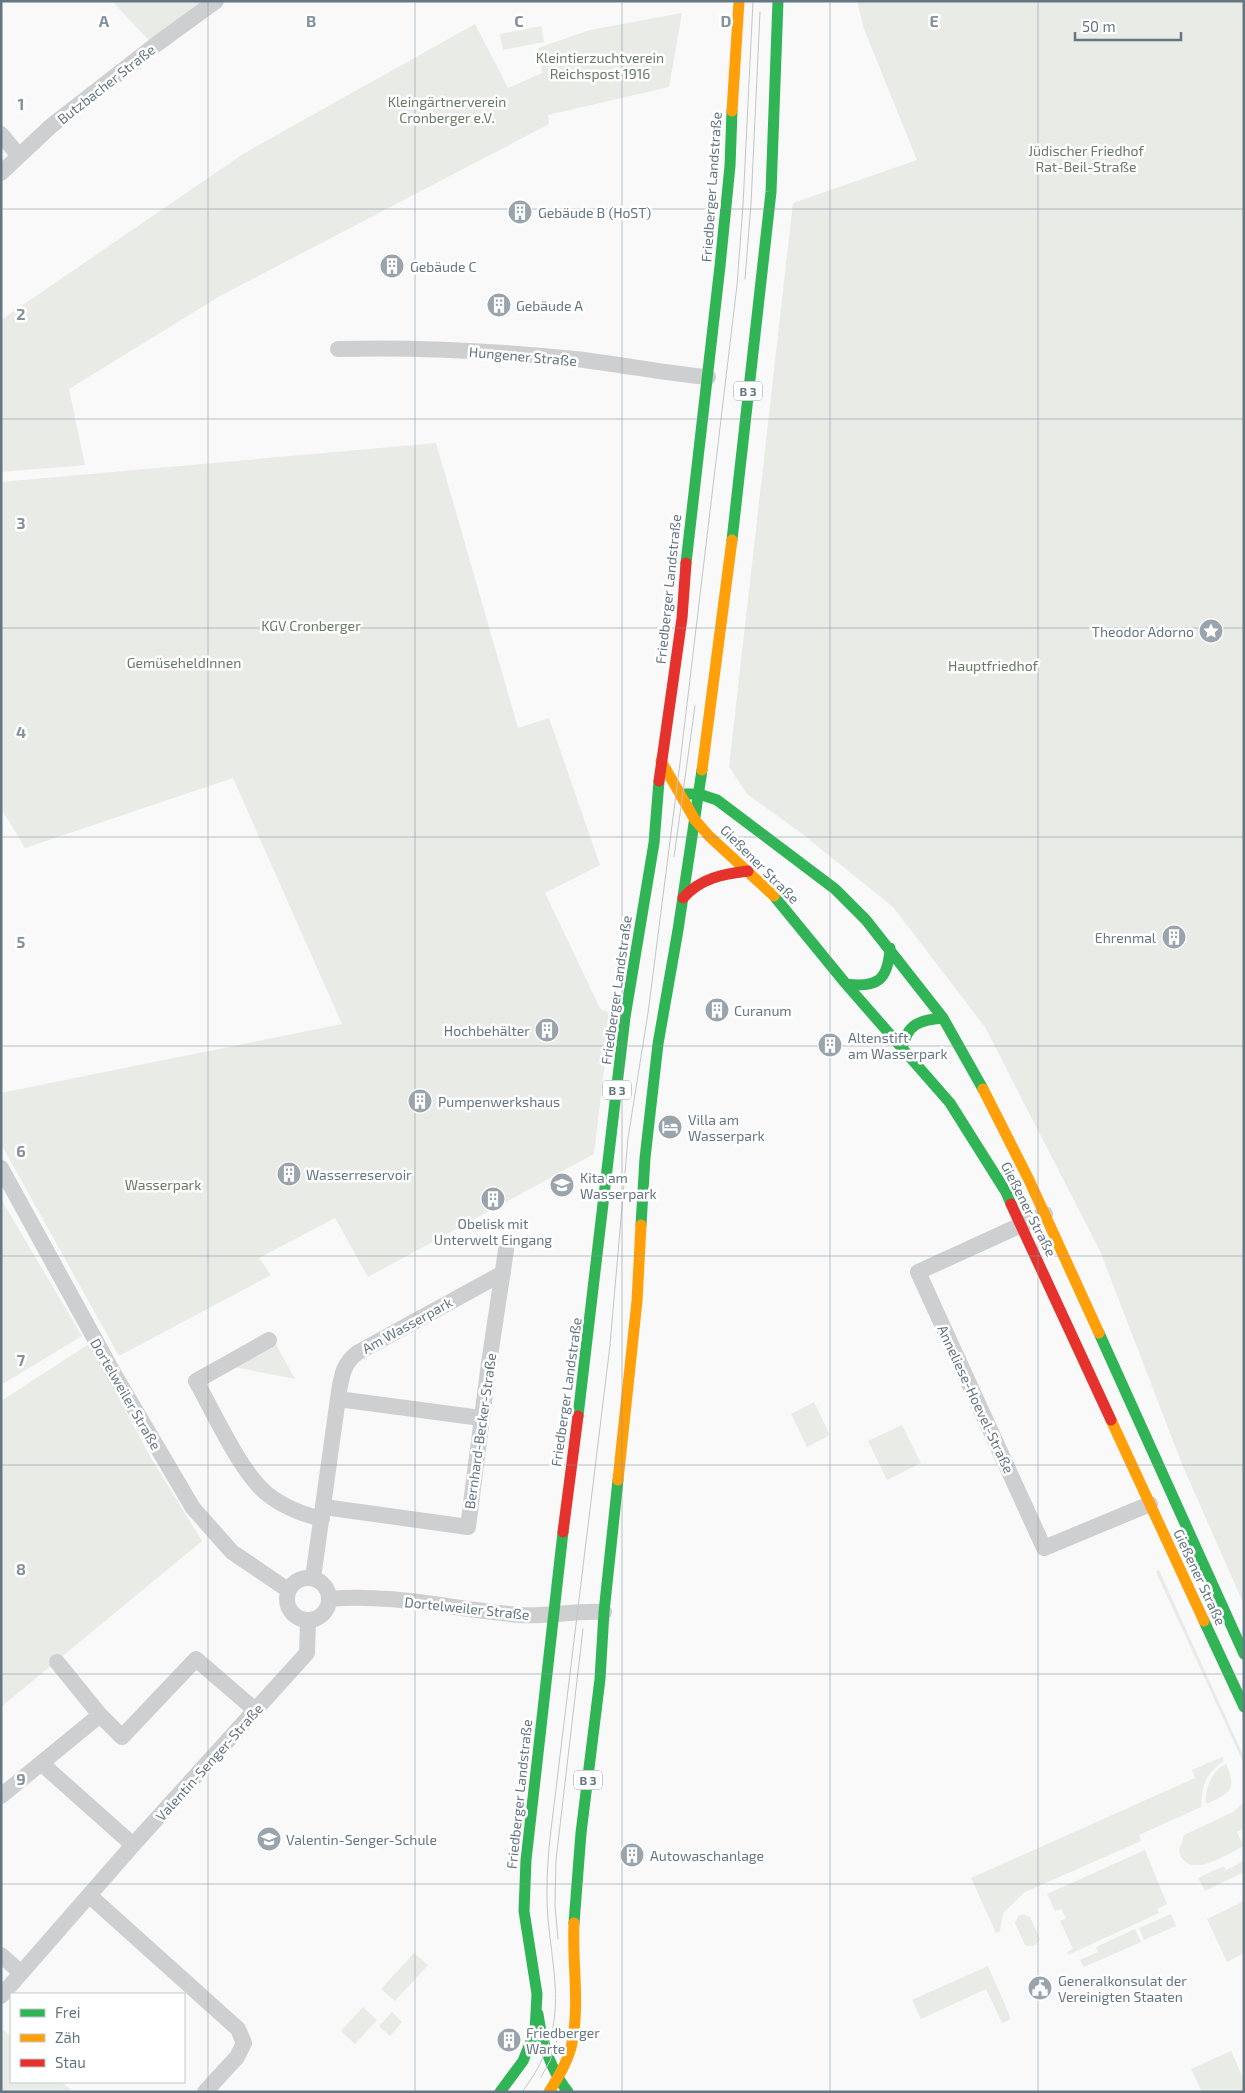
<svg xmlns="http://www.w3.org/2000/svg" width="1245" height="2093" viewBox="0 0 1245 2093" font-family="'Exo 2',sans-serif">
	<style>
		.green { fill: #e8ebe6 }
		.lines { fill: none; stroke-linecap: round; stroke-linejoin: round }
		.street { stroke: #cecfd0; stroke-width: 16 }
		.fast { stroke: #30b455; stroke-width: 11 }
		.slow { stroke: #ff9f0a; stroke-width: 11 }
		.jam { stroke: #e5322d; stroke-width: 11 }
		.tram { stroke: #c3c5c6; stroke-width: 1 }
		.grid { fill: none; stroke: #84929c; stroke-width: 1; stroke-opacity: 0.55 }
		.labels { text-anchor: middle; dominant-baseline: central; stroke-width: 5; stroke-linejoin: round; paint-order: stroke }
		.shield { fill: #fff; stroke: #939fa8; stroke-width: 1 }
		.shield-label { font-size: 12px; font-weight: bold; fill: #657683 }
		.park-label { font-size: 14px; fill: #687a64; stroke: #fff }
		.street-label { font-size: 14px; fill: #657683; stroke: #fff }
		.poi-label { font-size: 14px; fill: #657683; stroke: #fff; text-anchor: start }
		.grid-label { font-size: 16px; text-anchor: middle; font-weight: bold; fill: #84929c; stroke: #fff; stroke-width: 5; stroke-linejoin: round; paint-order: stroke }
	</style>
	<rect width="100%" height="100%" fill="#f9f9f9"/>
	<path class="green" d="M 112,1 L 206,1 L 154,46 Z
		M 857,1 L 1244,1 L 1244,1605 L 1182,1464 L 1100,1251 L 985,1027 L 893,907 L 801,833 L 747,794 L 729,767 L 793,203 L 917,160 L 864,29 Z
		M 682,13 L 669,87 L 548,115 L 549,124 L 220,296 L 69,389 L 85,465 L 1,472 L 1,320 L 243,154 L 475,24 L 508,88 L 542,73 L 538,48 L 590,30 Z
		M 541,26 L 544,42 L 503,50 L 500,34 Z
		M 436,443 L 518,728 L 549,718 L 600,865 L 545,893 L 601,1010 L 611,1012 L 594,1154 L 368,1277 L 335,1218 L 259,1258 L 271,1275 L 119,1356 L 1,1144 L 1,1093 L 342,1024 L 233,778 L 25,848 L 1,808 L 1,482 Z
		M 1,1199 L 82,1336 L 1,1385 Z
		M 274,1341 L 295,1379 L 229,1366 Z
		M 89,1344 L 151,1458 L 202,1541 L 1,1707 L 1,1401 Z
		M 814,1402 L 830,1435 L 807,1447 L 791,1414 Z
		M 902,1425 L 921,1463 L 887,1480 L 868,1441 Z
		M 1159,1570 L 1244,1757 L 1244,1764 L 1156,1572 Z
		M 1222,1757 L 1224,1761 C 1207,1771 1201,1788 1201,1807 L 1139,1835 L 1141,1841 L 1025,1892 L 1003,1913 L 1000,1931 L 996,1933 L 971,1878 L 1195,1778 L 1192,1770 Z
		M 1226,1764 C 1238,1790 1229,1794 1206,1804 C 1204,1790 1212,1770 1226,1764 Z
		M 1244,1802 L 1244,1828 L 1237,1832 L 1244,1846 C 1227,1854 1187,1882 1179,1851 L 1184,1835 L 1233,1812 Z
		M 1145,1850 L 1167,1904 L 1157,1909 L 1159,1913 L 1068,1955 L 1067,1952 L 1073,1949 L 1060,1921 L 1066,1918 L 1061,1909 L 1055,1911 L 1047,1894 Z
		M 1244,1861 L 1244,1872 L 1205,1891 L 1198,1878 L 1224,1866 L 1226,1870 Z
		M 1244,1901 L 1244,1953 L 1227,1962 L 1207,1919 Z
		M 1023,1914 L 1030,1917 L 1040,1939 C 1036,1947 1033,1947 1025,1945 L 1015,1923 L 1018,1916 Z
		M 1171,1914 L 1176,1926 L 1144,1940 L 1139,1928 Z
		M 1135,1929 L 1141,1942 L 1084,1967 L 1080,1960 L 1098,1952 L 1096,1947 Z
		M 414,1953 L 428,1965 L 395,2001 L 381,1989 Z
		M 988,1966 L 1011,2019 L 1002,2023 L 986,1989 L 921,2019 L 912,2000 Z
		M 363,2007 L 377,2020 L 355,2044 L 341,2031 Z
		M 392,2012 L 402,2022 L 390,2036 L 379,2026 Z
		M 1,2028 L 11,2037 L 11,2082 L 62,2082 L 73,2092 L 1,2092 Z
		M 1231,2051 L 1244,2080 L 1244,2092 L 1202,2092 L 1191,2069 Z"/>
	<g class="lines">
		<path class="street" d="M 1,134 L 19,156
			M 1,173 L 51,126 L 154,46 L 216,1
			M 338,349 C 417,347 496,351 575,359 C 619,364 663,373 708,377
			M 1,1168 L 114,1374 L 193,1508 L 232,1552 L 288,1590
			M 1045,1214 L 918,1272 L 1044,1548 L 1150,1504
			M 269,1340 L 196,1381 C 214,1413 240,1471 266,1493 C 283,1507 301,1514 322,1519
			M 338,1399 L 481,1418
			M 324,1507 L 468,1527 L 489,1363 L 506,1250
			M287 1599a21 21 0 1 1 42 0a21 21 0 1 1-42 0Z
			M 313,1578 L 339,1391 C 342,1374 344,1363 357,1353 L 503,1273
			M 329,1599 C 393,1593 457,1610 520,1615 C 548,1617 576,1610 604,1612
			M 57,1662 L 100,1715
			M 41,1763 L 133,1845
			M 1,1796 L 100,1715 L 122,1737 L 196,1659 L 255,1710
			M 90,1896 L 238,2029 L 244,2043 L 237,2057 L 205,2092
			M 1,1955 L 21,1973
			M 1,1996 L 133,1845 L 307,1653 L 308,1621"/>
		<path class="fast" d="M 732,540 L 771,192 L 778,1
			M 686,563 L 720,266 L 730,166 L 732,111
			M 682,794 L 699,794 L 717,800 L 835,889 L 866,920 L 943,1018 L 983,1089
			M 774,896 L 846,984 L 950,1103 L 1006,1192 L 1011,1204
			M 846,984 C 878,988 888,980 890,948
			M 902,1049 C 907,1024 919,1020 943,1018
			M 641,1225 L 645,1158 L 658,1044 L 678,930 L 702,770
			M 1099,1333 L 1244,1654
			M 578,1416 L 625,1017 L 654,843 L 659,781
			M 1204,1621 L 1244,1707
			M 574,1923 L 581,1833 L 600,1679 L 604,1612 L 618,1480
			M 538,2014 C 542,2043 550,2069 568,2092
			M 500,2092 L 523,2061 L 535,2031 L 537,1994 L 524,1911 L 526,1860 L 563,1532"/>
		<path class="slow" d="M 732,111 L 739,1
			M 661,761 L 695,820 L 709,836 L 774,896
			M 702,770 L 732,540
			M 983,1089 L 1029,1180 L 1099,1333
			M 1111,1420 L 1204,1621
			M 618,1480 L 637,1301 L 641,1225
			M 549,2092 C 558,2078 569,2060 572,2043 C 580,2004 572,1963 574,1923"/>
		<path class="jam" d="M 659,781 L 682,618 L 686,563
			M 683,898 C 701,878 723,874 748,871
			M 1011,1204 L 1111,1420
			M 563,1532 L 578,1416"/>
		<path class="tram" d="M 745,279 L 751,204 L 760,12
			M 674,857 L 695,706
			M 558,1939 L 555,1905 L 556,1860 L 583,1629
			M 541,2077 L 550,2061 L 560,2031
			M 522,2092 C 569,2030 555,1989 548,1919 C 546,1892 547,1866 550,1838 L 610,1345 L 628,1138 L 648,1013 L 680,763 L 737,285 L 743,205 L 753,1"/>
	</g>
	<path class="grid" d="M 208,1 L 208,2092M 415,1 L 415,2092M 622,1 L 622,2092M 830,1 L 830,2092M 1038,1 L 1038,2092M 1,209 L 1244,209M 1,419 L 1244,419M 1,628 L 1244,628M 1,837 L 1244,837M 1,1046 L 1244,1046M 1,1256 L 1244,1256M 1,1465 L 1244,1465M 1,1674 L 1244,1674M 1,1884 L 1244,1884"/>
	<defs>
		<symbol id="building-disc" viewBox="-11 -11 22 22"><circle r="9.5" fill="#99a4ac" stroke="#fff"/><path d="M-4-6H4V6H1V3H-1V6H-4ZM-2.5-4.3h1.7v1.8h-1.7ZM.8-4.3h1.7v1.8H.8ZM-2.5-1h1.7V.8h-1.7ZM.8-1h1.7V.8H.8Z" fill="#fff"/></symbol>
		<symbol id="sight-disc" viewBox="-11 -11 22 22"><circle r="9.5" fill="#99a4ac" stroke="#fff"/><path d="M0-6L1.8-2.2L6-1.7L2.9 1.2L3.7 5.4L0 3.3L-3.7 5.4L-2.9 1.2L-6-1.7L-1.8-2.2Z" fill="#fff"/></symbol>
		<symbol id="hotel-disc" viewBox="-11 -11 22 22"><circle r="9.5" fill="#99a4ac" stroke="#fff"/><path d="M-6-4.5h1.5V1H6V5H4.5V3h-9V5H-6ZM-4 0a1.8 1.8 0 1 1 3.6 0ZM.5 0V-2.5h3Q6-2.5 6 0Z" fill="#fff"/></symbol>
		<symbol id="school-disc" viewBox="-11 -11 22 22"><circle r="9.5" fill="#99a4ac" stroke="#fff"/><path d="M0-5L7-2L0 1L-7-2ZM-4 1L0 2.5L4 1V4Q0 6-4 4Z" fill="#fff"/></symbol>
		<symbol id="civic-disc" viewBox="-11 -11 22 22"><circle r="9.5" fill="#99a4ac" stroke="#fff"/><path d="M-.6-6.5H3V-4.5H.6V-3L4-1V1h2V6H-6V1h2V-1L-.6-3ZM-1.2 2.5V6h2.4V2.5Z" fill="#fff"/></symbol>
	</defs>
	<g fill-rule="evenodd">
		<use href="#building-disc" x="506" y="198" width="28" height="28"/>
		<use href="#building-disc" x="378" y="252" width="28" height="28"/>
		<use href="#building-disc" x="485" y="291" width="28" height="28"/>
		<use href="#sight-disc" x="1197" y="617" width="28" height="28"/>
		<use href="#building-disc" x="1160" y="923" width="28" height="28"/>
		<use href="#building-disc" x="703" y="996" width="28" height="28"/>
		<use href="#building-disc" x="533" y="1016" width="28" height="28"/>
		<use href="#building-disc" x="816" y="1031" width="28" height="28"/>
		<use href="#building-disc" x="406" y="1087" width="28" height="28"/>
		<use href="#hotel-disc" x="656" y="1113" width="28" height="28"/>
		<use href="#building-disc" x="275" y="1160" width="28" height="28"/>
		<use href="#school-disc" x="548" y="1171" width="28" height="28"/>
		<use href="#building-disc" x="479" y="1185" width="28" height="28"/>
		<use href="#school-disc" x="255" y="1825" width="28" height="28"/>
		<use href="#building-disc" x="618" y="1841" width="28" height="28"/>
		<use href="#civic-disc" x="1026" y="1974" width="28" height="28"/>
		<use href="#building-disc" x="495" y="2026" width="28" height="28"/>
	</g>
	<g class="labels">
		<g class="shield">
			<rect x="734" y="381.5" width="28" height="19" rx="4"/>
			<rect x="603" y="1080.5" width="28" height="19" rx="4"/>
			<rect x="574" y="1770.5" width="28" height="19" rx="4"/>
		</g>
		<g class="shield-label">
			<text x="748" y="391">B 3</text>
			<text x="617" y="1090">B 3</text>
			<text x="588" y="1780">B 3</text>
		</g>
		<g class="park-label">
			<text x="600" y="57">Kleintierzuchtverein<tspan x="600" dy="16">Reichspost 1916</tspan></text>
			<text x="447" y="101">Kleingärtnerverein<tspan x="447" dy="16">Cronberger e.V.</tspan></text>
			<text x="1086" y="150">Jüdischer Friedhof<tspan x="1086" dy="16">Rat-Beil-Straße</tspan></text>
			<text x="311" y="625">KGV Cronberger</text>
			<text x="184" y="662">GemüseheldInnen</text>
			<text x="993" y="665">Hauptfriedhof</text>
			<text x="163" y="1184">Wasserpark</text>
		</g>
		<g class="street-label">
			<text transform="translate(106 84) rotate(-38)">Butzbacher Straße</text>
			<text transform="translate(711 187) rotate(-86)">Friedberger Landstraße</text>
			<text transform="translate(523 356) rotate(5)">Hungener Straße</text>
			<text transform="translate(668 589) rotate(-84)">Friedberger Landstraße</text>
			<text transform="translate(760 864) rotate(45)">Gießener Straße</text>
			<text transform="translate(616 990) rotate(-82)">Friedberger Landstraße</text>
			<text transform="translate(1029 1209) rotate(63)">Gießener Straße</text>
			<text transform="translate(407 1325) rotate(-29)">Am Wasserpark</text>
			<text transform="translate(566 1392) rotate(-82)">Friedberger Landstraße</text>
			<text transform="translate(126 1394) rotate(60)">Dortelweiler Straße</text>
			<text transform="translate(976 1399) rotate(65)">Anneliese-Hoevel-Straße</text>
			<text transform="translate(480 1431) rotate(-82)">Bernhard-Becker-Straße</text>
			<text transform="translate(1200 1577) rotate(65)">Gießener Straße</text>
			<text transform="translate(467 1608) rotate(6)">Dortelweiler Straße</text>
			<text transform="translate(209 1762) rotate(-48)">Valentin-Senger-Straße</text>
			<text transform="translate(519 1794) rotate(-84)">Friedberger Landstraße</text>
		</g>
		<g class="poi-label">
			<text x="538" y="212">Gebäude B (HoST)</text>
			<text x="410" y="266">Gebäude C</text>
			<text x="516" y="305">Gebäude A</text>
			<text x="1194" y="631" text-anchor="end">Theodor Adorno</text>
			<text x="1156" y="937" text-anchor="end">Ehrenmal</text>
			<text x="734" y="1010">Curanum</text>
			<text x="530" y="1030" text-anchor="end">Hochbehälter</text>
			<text x="848" y="1037">Altenstift<tspan x="848" dy="16">am Wasserpark</tspan></text>
			<text x="438" y="1101">Pumpenwerkshaus</text>
			<text x="688" y="1119">Villa am<tspan x="688" dy="16">Wasserpark</tspan></text>
			<text x="306" y="1174">Wasserreservoir</text>
			<text x="580" y="1177">Kita am<tspan x="580" dy="16">Wasserpark</tspan></text>
			<text x="493" y="1223" text-anchor="middle">Obelisk mit<tspan x="493" dy="16">Unterwelt Eingang</tspan></text>
			<text x="286" y="1839">Valentin-Senger-Schule</text>
			<text x="650" y="1855">Autowaschanlage</text>
			<text x="1058" y="1980">Generalkonsulat der<tspan x="1058" dy="16">Vereinigten Staaten</tspan></text>
			<text x="526" y="2032">Friedberger<tspan x="526" dy="16">Warte</tspan></text>
		</g>
	</g>
	<g class="grid-label">
		<text x="104" y="27">A</text>
		<text x="311" y="27">B</text>
		<text x="519" y="27">C</text>
		<text x="726" y="27">D</text>
		<text x="934" y="27">E</text>
		<text x="21" y="110">1</text>
		<text x="21" y="320">2</text>
		<text x="21" y="529">3</text>
		<text x="21" y="738">4</text>
		<text x="21" y="948">5</text>
		<text x="21" y="1157">6</text>
		<text x="21" y="1366">7</text>
		<text x="21" y="1575">8</text>
		<text x="21" y="1785">9</text>
	</g>
	<rect width="1245" height="2093" fill="none" stroke="#657683" stroke-width="5"/>
	<rect x="10" y="1993" width="175" height="90" fill="#ffffff" stroke="#c1c8cd"/>
	<rect x="20" y="2009" width="25" height="8" fill="#30b455" stroke="#c1c8cd"/>
	<text x="55" y="2018" font-size="15" fill="#657683">Frei</text>
	<rect x="20" y="2034" width="25" height="8" fill="#ff9f0a" stroke="#c1c8cd"/>
	<text x="55" y="2043" font-size="15" fill="#657683">Zäh</text>
	<rect x="20" y="2059" width="25" height="8" fill="#e5322d" stroke="#c1c8cd"/>
	<text x="55" y="2068" font-size="15" fill="#657683">Stau</text>
	<path d="M1075 32v8h106v-8" fill="none" stroke="#657683" stroke-width="2.5"/>
	<text x="1082" y="32" font-size="15" fill="#657683" stroke="#ffffff" stroke-width="4" paint-order="stroke">50 m</text>
</svg>
